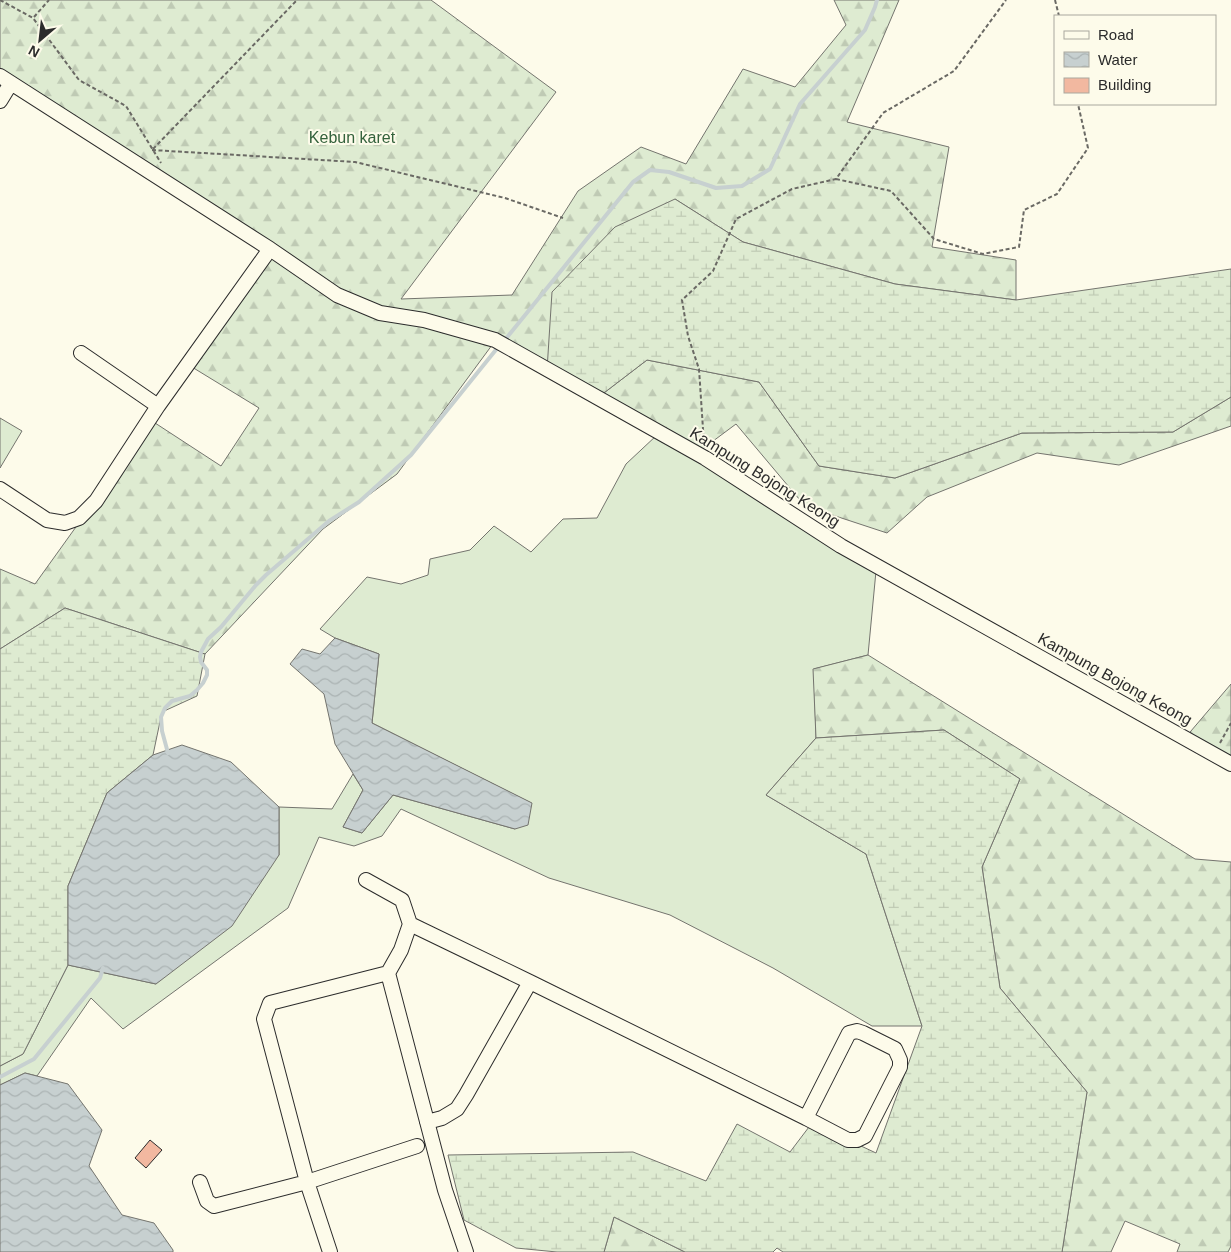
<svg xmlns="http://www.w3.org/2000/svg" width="1231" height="1252" viewBox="0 0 1231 1252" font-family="Arial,sans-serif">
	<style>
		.grass { fill: #deebd1; stroke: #74746e }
		.forest { fill: url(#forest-firs); stroke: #74746e }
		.wetland { fill: url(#wetland-marsh); stroke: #74746e }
		.water { fill: url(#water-waves); stroke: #74746e }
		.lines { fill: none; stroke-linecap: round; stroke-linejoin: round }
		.stream { stroke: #c7d0d0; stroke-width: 4 }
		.building { fill: #f2b8a0; stroke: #2b2b2b }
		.minor-casing { stroke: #2b2b2b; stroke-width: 16 }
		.path { stroke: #6a6964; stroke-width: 2; stroke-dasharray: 4 2.5; stroke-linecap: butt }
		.minor { stroke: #fdfbea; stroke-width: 14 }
		.labels { text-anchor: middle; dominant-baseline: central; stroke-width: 4; stroke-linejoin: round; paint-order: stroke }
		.park-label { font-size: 16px; fill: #34623c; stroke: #fdfbea }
		.street-label { font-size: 16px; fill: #2b2b2b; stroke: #fdfbea }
	</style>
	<defs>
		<pattern id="forest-firs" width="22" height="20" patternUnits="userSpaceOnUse" patternTransform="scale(1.25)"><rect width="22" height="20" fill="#deebd1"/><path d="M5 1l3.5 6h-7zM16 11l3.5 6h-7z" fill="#bfcab4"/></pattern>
		<pattern id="wetland-marsh" width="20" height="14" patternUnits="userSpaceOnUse" patternTransform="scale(1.25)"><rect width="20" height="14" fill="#deebd1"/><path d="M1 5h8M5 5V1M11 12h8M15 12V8" fill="none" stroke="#bfcab4"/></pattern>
		<pattern id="water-waves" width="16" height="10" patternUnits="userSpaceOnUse" patternTransform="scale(1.25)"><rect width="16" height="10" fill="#c7d0d0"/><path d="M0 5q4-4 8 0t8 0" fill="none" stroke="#abb3b3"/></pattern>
	</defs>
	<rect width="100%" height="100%" fill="#fdfbea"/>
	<path class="grass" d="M 0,418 L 22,431 L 0,468 Z
		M 657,435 L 876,571 L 868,655 L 814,669 L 816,738 L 766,795 L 866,854 L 922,1026 L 872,1026 L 773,968 L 670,915 L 549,878 L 401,809 L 382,836 L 354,846 L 319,837 L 288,908 L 123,1029 L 91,998 L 37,1076 L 25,1073 L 0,1085 L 0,1066 L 23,1054 L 68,965 L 156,984 L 279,855 L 279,807 L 332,809 L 353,774 L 363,790 L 343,827 L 362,833 L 393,795 L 515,829 L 531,803 L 372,723 L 379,654 L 335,638 L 320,629 L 367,577 L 401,584 L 428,575 L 430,559 L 470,550 L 494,526 L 531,552 L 563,519 L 597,518 L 626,464 Z"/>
	<path class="forest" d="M 0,0 L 431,0 L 556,92 L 401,299 L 512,295 L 578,191 L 641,147 L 686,164 L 743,69 L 795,87 L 846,25 L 834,0 L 899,0 L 847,122 L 949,147 L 932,247 L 1016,260 L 1016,300 L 895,284 L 743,242 L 675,199 L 547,370 L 495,341 L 397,474 L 323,529 L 205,654 L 65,608 L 0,649 L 0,569 L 35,584 L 152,421 L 221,466 L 259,408 L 187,364 L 274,248 L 0,68 Z
		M 647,360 L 759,382 L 819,466 L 895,478 L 1022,433 L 1173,432 L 1231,397 L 1231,426 L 1119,465 L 1037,453 L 927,497 L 887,533 L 805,506 L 736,424 L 693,456 L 596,399 Z
		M 868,655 L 1195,859 L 1231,862 L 1231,1246 L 1228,1252 L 1177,1252 L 1180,1244 L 1125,1221 L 1111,1252 L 1062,1252 L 1087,1092 L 1000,988 L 982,867 L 1020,779 L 944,730 L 816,738 L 813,669 Z
		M 1231,684 L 1231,764 L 1185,738 Z
		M 614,1217 L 685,1252 L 604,1252 Z"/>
	<path class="wetland" d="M 675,199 L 743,242 L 895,284 L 1016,300 L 1231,269 L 1231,397 L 1173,432 L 1022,433 L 895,478 L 819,466 L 759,382 L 647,360 L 596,399 L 547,370 L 552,292 L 615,227 Z
		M 65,608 L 205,654 L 197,696 L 162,712 L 153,755 L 107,793 L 68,886 L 68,965 L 23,1054 L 0,1066 L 0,649 Z
		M 944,730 L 1020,779 L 982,867 L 1000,988 L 1087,1092 L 1062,1252 L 783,1252 L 777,1248 L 773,1252 L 685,1252 L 614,1217 L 604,1252 L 557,1252 L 516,1248 L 464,1220 L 448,1155 L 633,1152 L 706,1181 L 737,1124 L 790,1152 L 812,1123 L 876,1153 L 922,1026 L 866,854 L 766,795 L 816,738 Z"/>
	<path class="water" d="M 335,638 L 379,654 L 372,723 L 532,803 L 528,825 L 515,829 L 393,795 L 362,833 L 343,827 L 363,790 L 335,744 L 324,694 L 290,664 L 302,649 L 320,654 Z
		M 182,745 L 231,762 L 279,807 L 279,855 L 232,926 L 156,984 L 68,965 L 68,886 L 107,793 L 153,755 Z
		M 25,1073 L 68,1084 L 102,1130 L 89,1166 L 122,1215 L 154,1223 L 173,1250 L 173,1252 L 0,1252 L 0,1085 Z"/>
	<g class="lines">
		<path class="stream" d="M 504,341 L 633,182 L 650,170 L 669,172 L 716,188 L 742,186 L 770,169 L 800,104 L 865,30 L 875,7 L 877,0
			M 168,753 L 162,731 L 161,717 L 165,708 L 172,701 L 190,696 L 197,690 L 203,683 L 207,675 L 207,670 L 201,662 L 200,657 L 201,652 L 208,639 L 221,627 L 256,585 L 266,575 L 329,521 L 359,502 L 411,455 L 499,346
			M 0,1077 L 34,1059 L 100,978 L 103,968"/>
	</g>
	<path class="building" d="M 150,1140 L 162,1150 L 146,1168 L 135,1158 Z"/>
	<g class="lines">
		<defs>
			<path id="minor" d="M 0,76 L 270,249 L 337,295 L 380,313 L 424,320 L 495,340 L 705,458 L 841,546 L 1231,764
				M 0,101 L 11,83
				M 81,353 L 158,406
				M 0,489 L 47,520 L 65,523 L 79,518 L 96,501 L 158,406 L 270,249
				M 366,880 L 402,900 L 410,924
				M 388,973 L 445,1190 L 466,1252
				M 427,1122 L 442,1118 L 457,1109 L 466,1095 L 530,982
				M 200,1182 L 207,1201 L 214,1206 L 307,1182 L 417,1146
				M 330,1252 L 307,1182 L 264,1019 L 270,1003 L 388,973 L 401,950 L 410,924 L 530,982 L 806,1118 L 848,1140 L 857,1140 L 865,1136 L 900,1067 L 900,1060 L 895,1049 L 863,1033 L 857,1031 L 849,1033 L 806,1118"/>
		</defs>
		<use href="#minor" class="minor-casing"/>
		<path class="path" d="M 0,0 L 33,18 L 79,80 L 126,106 L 161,163
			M 1055,0 L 1059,16
			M 34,17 L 49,0
			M 153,149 L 297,0
			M 152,150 L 355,162 L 505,198 L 563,218
			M 836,179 L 891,191 L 934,239 L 983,254 L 1019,247 L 1024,210 L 1057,194 L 1088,148 L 1078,104
			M 704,444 L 699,369 L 688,336 L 682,300 L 713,271 L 736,219 L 792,189 L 836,179 L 883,113 L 954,71 L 1006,0
			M 1220,743 L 1231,723"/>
		<use href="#minor" class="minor"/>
	</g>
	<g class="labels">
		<g class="park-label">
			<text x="352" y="137">Kebun karet</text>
		</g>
		<g class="street-label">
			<text transform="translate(765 477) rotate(32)">Kampung Bojong Keong</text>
			<text transform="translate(1115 679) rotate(29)">Kampung Bojong Keong</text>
		</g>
	</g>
	<rect x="1054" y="15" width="162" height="90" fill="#fdfbea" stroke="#a9a89e"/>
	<rect x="1064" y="31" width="25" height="8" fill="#fdfbea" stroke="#a9a89e"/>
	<text x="1098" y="40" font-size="15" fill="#2b2b2b">Road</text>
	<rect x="1064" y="52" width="25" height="15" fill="url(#water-waves)" stroke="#a9a89e"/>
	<text x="1098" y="65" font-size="15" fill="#2b2b2b">Water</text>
	<rect x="1064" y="78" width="25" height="15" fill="#f2b8a0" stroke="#a9a89e"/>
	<text x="1098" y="90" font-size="15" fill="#2b2b2b">Building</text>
	<g transform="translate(40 40) rotate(208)" stroke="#fdfbea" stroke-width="4" paint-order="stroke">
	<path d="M0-4L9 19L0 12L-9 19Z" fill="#2b2b2b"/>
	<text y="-8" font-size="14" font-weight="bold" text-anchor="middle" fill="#2b2b2b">N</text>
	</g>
</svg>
